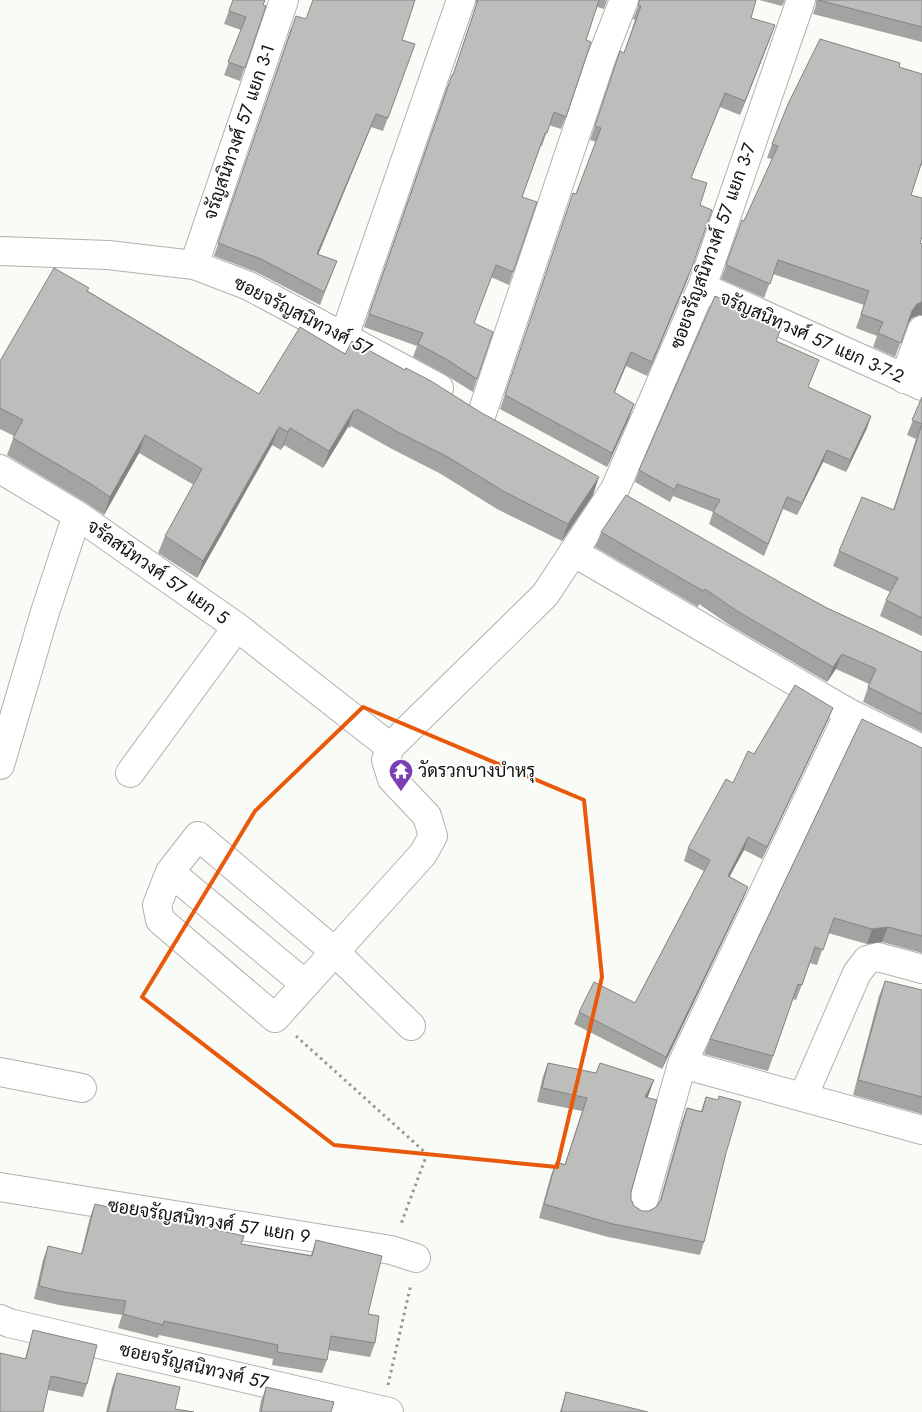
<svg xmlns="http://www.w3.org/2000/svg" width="922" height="1412" viewBox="0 0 922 1412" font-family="Jost,Sarabun,sans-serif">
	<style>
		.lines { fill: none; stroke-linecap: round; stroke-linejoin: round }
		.minor-casing { stroke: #b0b2ae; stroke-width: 30 }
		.path { stroke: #959794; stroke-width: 3; stroke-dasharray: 2.5 4; stroke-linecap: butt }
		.minor { stroke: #fff; stroke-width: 28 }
		.wall { fill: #a3a3a1 }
		.shaded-wall { fill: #848583 }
		.building { fill: #bdbebb; stroke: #848583 }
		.marked { fill: none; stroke: #e8590c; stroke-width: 4; stroke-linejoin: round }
		.labels { text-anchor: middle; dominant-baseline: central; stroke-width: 4; stroke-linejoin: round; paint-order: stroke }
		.street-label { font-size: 18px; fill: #121211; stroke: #fff }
		.poi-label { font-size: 18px; fill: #121211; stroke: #fff; text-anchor: start }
	</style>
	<rect width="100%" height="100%" fill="#f9fbf7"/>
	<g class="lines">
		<defs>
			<path id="minor" d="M 0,251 L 108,255 L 194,265 L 249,286 L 439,388
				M 194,265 L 284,0
				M 702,287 L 922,386
				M 344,337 L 461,0
				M 904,379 L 922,330
				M 481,416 L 601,59 L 624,0
				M 0,469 L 77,515 L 237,627 L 130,773
				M 573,552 L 849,713 L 922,749
				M 237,627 L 390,747
				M 849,713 L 682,1064 L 922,1130
				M 0,765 L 45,612 L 77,515
				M 170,872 L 305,984
				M 411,1026 L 335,952 L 198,836 L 170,872 L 157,905 L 160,920 L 275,1018 L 423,854 L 433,836 L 427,816 L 392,779 L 386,760 L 390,747 L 545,595 L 615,489 L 702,287 L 801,0
				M 0,1072 L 82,1088
				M 803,1097 L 857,973 L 867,960 L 878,957 L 922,969
				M 0,1187 L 391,1250 L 416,1258
				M 641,1209 L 682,1064
				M 0,1319 L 9,1323 L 389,1412"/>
		</defs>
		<use href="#minor" class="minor-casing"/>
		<path class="path" d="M 296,1036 L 427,1154 L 401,1224
			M 388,1385 L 411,1284"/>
		<use href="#minor" class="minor"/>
	</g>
	<path class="wall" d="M 233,0 L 266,6 L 240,81 L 224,75 L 241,30 L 224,24 Z
		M 476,0 L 607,0 L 604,9 L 597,7 L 586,40 L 566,117 L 561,129 L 549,125 L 542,146 L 541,145 L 522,197 L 513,272 L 509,285 L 491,277 L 474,323 L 477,379 L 473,392 L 441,372 L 413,357 L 417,346 L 364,327 L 447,87 L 453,75 L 476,5 Z
		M 639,0 L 756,0 L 751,18 L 770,39 L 740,115 L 720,107 L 691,178 L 700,205 L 687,281 L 647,376 L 626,366 L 614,393 L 634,404 L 629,418 L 607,467 L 500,409 L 568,207 L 576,194 L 596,142 L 590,140 L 615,65 L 624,53 L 635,20 L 633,19 L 639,4 Z
		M 759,0 L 785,0 L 782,6 Z
		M 816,0 L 922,0 L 922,42 L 813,14 L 816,5 Z
		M 306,19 L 402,40 L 415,44 L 383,131 L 371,127 L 318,255 L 332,274 L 320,305 L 256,272 L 214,256 L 291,28 Z
		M 899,67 L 922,74 L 922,166 L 921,165 L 911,195 L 920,243 L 922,244 L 922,315 L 919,315 L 912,318 L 907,325 L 895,357 L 873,347 L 877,336 L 856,328 L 864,305 L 773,274 L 764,298 L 721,279 L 742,220 L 744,221 L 772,159 L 767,158 L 772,144 Z
		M 88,291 L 259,394 L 345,354 L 593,495 L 562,541 L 497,509 L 441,474 L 392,449 L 351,426 L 350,428 L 348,427 L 323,468 L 284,445 L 281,450 L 272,445 L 197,578 L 158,553 L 165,536 L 194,485 L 139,453 L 104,515 L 85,502 L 7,455 L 14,436 L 0,429 L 0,361 Z
		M 777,341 L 808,387 L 871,416 L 867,428 L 846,472 L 823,462 L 797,515 L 783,509 L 764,556 L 709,524 L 713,512 L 673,496 L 670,502 L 635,482 L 639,470 Z
		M 922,397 L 922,636 L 880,616 L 886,600 L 890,592 L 833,566 L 839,551 L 893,510 L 916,439 L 907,435 Z
		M 601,532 L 792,589 L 827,608 L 922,652 L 922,732 L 863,702 L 869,684 L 836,669 L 827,682 L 731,626 L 699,604 L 698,607 L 595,547 Z
		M 833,708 L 828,720 L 762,859 L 744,850 L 729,877 L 748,887 L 743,899 L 662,1069 L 574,1024 L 579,1012 L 635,1003 L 704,871 L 684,861 L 688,848 L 733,783 L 754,754 Z
		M 922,748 L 922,953 L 882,942 L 867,944 L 828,933 L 817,965 L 810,963 L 796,1000 L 793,999 L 768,1071 L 704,1054 L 710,1039 Z
		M 885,981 L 922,990 L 922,1114 L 853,1095 L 879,996 Z
		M 548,1063 L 649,1094 L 647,1098 L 631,1192 L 631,1199 L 634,1206 L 642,1211 L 649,1211 L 656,1207 L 659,1203 L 682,1121 L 687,1108 L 701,1111 L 706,1097 L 726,1153 L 704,1242 L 700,1255 L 608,1237 L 539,1218 L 551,1175 L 556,1162 L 565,1164 L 582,1111 L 537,1102 L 543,1076 Z
		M 95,1204 L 241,1244 L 311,1255 L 316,1240 L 368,1314 L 375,1343 L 370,1357 L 328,1350 L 327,1360 L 322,1373 L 272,1365 L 273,1359 L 159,1335 L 158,1338 L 118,1328 L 122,1315 L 59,1305 L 34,1299 L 43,1260 L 48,1246 L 81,1254 L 90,1217 Z
		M 33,1330 L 87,1384 L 83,1397 L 48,1390 L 25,1359 L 29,1344 Z
		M 117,1373 L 175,1409 L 194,1412 L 106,1412 L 112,1387 Z
		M 266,1387 L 331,1412 L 259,1412 L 261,1401 Z
		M 566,1392 L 648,1412 L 560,1412 Z"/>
	<path class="shaded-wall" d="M 775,25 L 770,39 L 740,115 L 745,101 Z
		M 376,114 L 371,127 L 313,267 L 317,254 Z
		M 692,267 L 687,281 L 647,376 L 652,362 Z
		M 922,302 L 922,315 L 919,315 L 912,318 L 907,325 L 895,357 L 912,311 L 917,304 Z
		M 631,352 L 626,366 L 609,406 L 614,392 Z
		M 634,404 L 629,418 L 607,467 L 612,453 Z
		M 354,410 L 348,427 L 323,468 L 329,451 Z
		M 871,416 L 867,428 L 846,472 L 850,460 Z
		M 279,427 L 272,445 L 197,578 L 203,561 Z
		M 290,428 L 284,445 L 281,450 L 288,432 Z
		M 145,435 L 139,453 L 104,515 L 110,497 Z
		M 827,450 L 823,462 L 797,515 L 802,503 Z
		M 599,477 L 593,495 L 562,541 L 568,524 Z
		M 842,654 L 836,669 L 827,682 L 833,667 Z
		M 833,708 L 828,720 L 762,859 L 767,847 Z
		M 748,837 L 744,850 L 723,889 L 728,876 Z
		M 748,887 L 743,899 L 662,1069 L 666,1057 Z
		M 888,927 L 882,942 L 867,944 L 872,929 Z
		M 654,1080 L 649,1094 L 640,1111 L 645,1097 Z"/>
	<path class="building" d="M 233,0 L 265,0 L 263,5 L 266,6 L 245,68 L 228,62 L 246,17 L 229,11 Z
		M 313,0 L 415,0 L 402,40 L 415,44 L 388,118 L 376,114 L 317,254 L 337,261 L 324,292 L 261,259 L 218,243 L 296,16 L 306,19 Z
		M 478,0 L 599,0 L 586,40 L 591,42 L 566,117 L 554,112 L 547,133 L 545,133 L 522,197 L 537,202 L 513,272 L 496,265 L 474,323 L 493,332 L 477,379 L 446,359 L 418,344 L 423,333 L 369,314 L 452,75 L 453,75 Z
		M 640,0 L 756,0 L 751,18 L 775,25 L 745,101 L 725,93 L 691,178 L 707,183 L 700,205 L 712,210 L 692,267 L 652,362 L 631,352 L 614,392 L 634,404 L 612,453 L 505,395 L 573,193 L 576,194 L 601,128 L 595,126 L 620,51 L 624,53 L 641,6 L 638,5 Z
		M 818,0 L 922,0 L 922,27 Z
		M 820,39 L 900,63 L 899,67 L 922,74 L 922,161 L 911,195 L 922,198 L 922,237 L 920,243 L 922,244 L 922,302 L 917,304 L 912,311 L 901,343 L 878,333 L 883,322 L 861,314 L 869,291 L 778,260 L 770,284 L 726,265 L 742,220 L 744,221 L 778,146 L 772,144 L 788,104 Z
		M 54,268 L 89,288 L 87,291 L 259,394 L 300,327 L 345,354 L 352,341 L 405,370 L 406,368 L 431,381 L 480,412 L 599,477 L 568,524 L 503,491 L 448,457 L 398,432 L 357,409 L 356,411 L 354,410 L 329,451 L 290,428 L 288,432 L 279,427 L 203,561 L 165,536 L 202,469 L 145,435 L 110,497 L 91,484 L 13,438 L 23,420 L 0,408 L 0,361 Z
		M 715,296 L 782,326 L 776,341 L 819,360 L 808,387 L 871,416 L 850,460 L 827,450 L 802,503 L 787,497 L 768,544 L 713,512 L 720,500 L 677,484 L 675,490 L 639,470 Z
		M 922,397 L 922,618 L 886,600 L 898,578 L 839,551 L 862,497 L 894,510 L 922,424 L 912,420 Z
		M 626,495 L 792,589 L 827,608 L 922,652 L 922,714 L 868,687 L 876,669 L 842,654 L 833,667 L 737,611 L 705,589 L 703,591 L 601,532 Z
		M 795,685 L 833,708 L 767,847 L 748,837 L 728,876 L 748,887 L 666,1057 L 579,1012 L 594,982 L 635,1003 L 710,860 L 688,848 L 726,779 L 733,783 L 748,751 L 754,754 Z
		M 862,719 L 922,748 L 922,936 L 888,927 L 872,929 L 834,918 L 823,950 L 815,947 L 802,985 L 798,984 L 773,1056 L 710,1039 Z
		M 885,981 L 922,990 L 922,1097 L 858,1080 Z
		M 548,1063 L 596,1073 L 600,1063 L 654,1080 L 645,1097 L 657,1100 L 631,1192 L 631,1199 L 634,1206 L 642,1211 L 649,1211 L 656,1207 L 661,1200 L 687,1108 L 702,1112 L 706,1097 L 718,1100 L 719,1096 L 741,1102 L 726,1153 L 704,1242 L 613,1224 L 544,1204 L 556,1162 L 565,1165 L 587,1098 L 542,1088 Z
		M 95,1204 L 150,1217 L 151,1214 L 196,1226 L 196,1225 L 244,1236 L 241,1244 L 312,1256 L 316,1240 L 382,1256 L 368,1314 L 379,1316 L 375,1343 L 331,1336 L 327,1360 L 277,1352 L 278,1345 L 164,1321 L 163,1325 L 123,1314 L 126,1301 L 64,1292 L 39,1286 L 48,1246 L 82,1254 Z
		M 33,1330 L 97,1345 L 87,1384 L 51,1376 L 43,1412 L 0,1412 L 0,1353 L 26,1359 Z
		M 117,1373 L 180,1387 L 175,1409 L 194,1412 L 108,1412 Z
		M 266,1387 L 334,1402 L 331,1412 L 261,1412 Z
		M 566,1392 L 648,1412 L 561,1412 Z"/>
	<path class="marked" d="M 363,707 L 584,800 L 602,977 L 557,1167 L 334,1145 L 142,997 L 255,811 Z"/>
	<defs>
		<symbol id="temple-pin" viewBox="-11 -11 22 30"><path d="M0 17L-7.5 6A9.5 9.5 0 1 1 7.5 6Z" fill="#7c40b5" stroke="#fff"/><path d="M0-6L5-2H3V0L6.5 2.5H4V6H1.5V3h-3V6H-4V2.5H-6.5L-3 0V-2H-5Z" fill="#fff"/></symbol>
	</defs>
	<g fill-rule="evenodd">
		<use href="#temple-pin" x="387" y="757" width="28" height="38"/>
	</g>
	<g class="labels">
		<g class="street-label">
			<text transform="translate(239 132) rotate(-71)">จรัญสนิทวงศ์ 57 แยก 3-1</text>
			<text transform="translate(713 246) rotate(-70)">ซอยจรัญสนิทวงศ์ 57 แยก 3-7</text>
			<text transform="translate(303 316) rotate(27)">ซอยจรัญสนิทวงศ์ 57</text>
			<text transform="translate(812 337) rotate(24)">จรัญสนิทวงศ์ 57 แยก 3-7-2</text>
			<text transform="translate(158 572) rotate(35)">จรัลสนิทวงศ์ 57 แยก 5</text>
			<text transform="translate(209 1221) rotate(9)">ซอยจรัญสนิทวงศ์ 57 แยก 9</text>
			<text transform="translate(194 1366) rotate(13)">ซอยจรัญสนิทวงศ์ 57</text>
		</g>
		<g class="poi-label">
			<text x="418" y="771">วัดรวกบางบำหรุ</text>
		</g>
	</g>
</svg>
